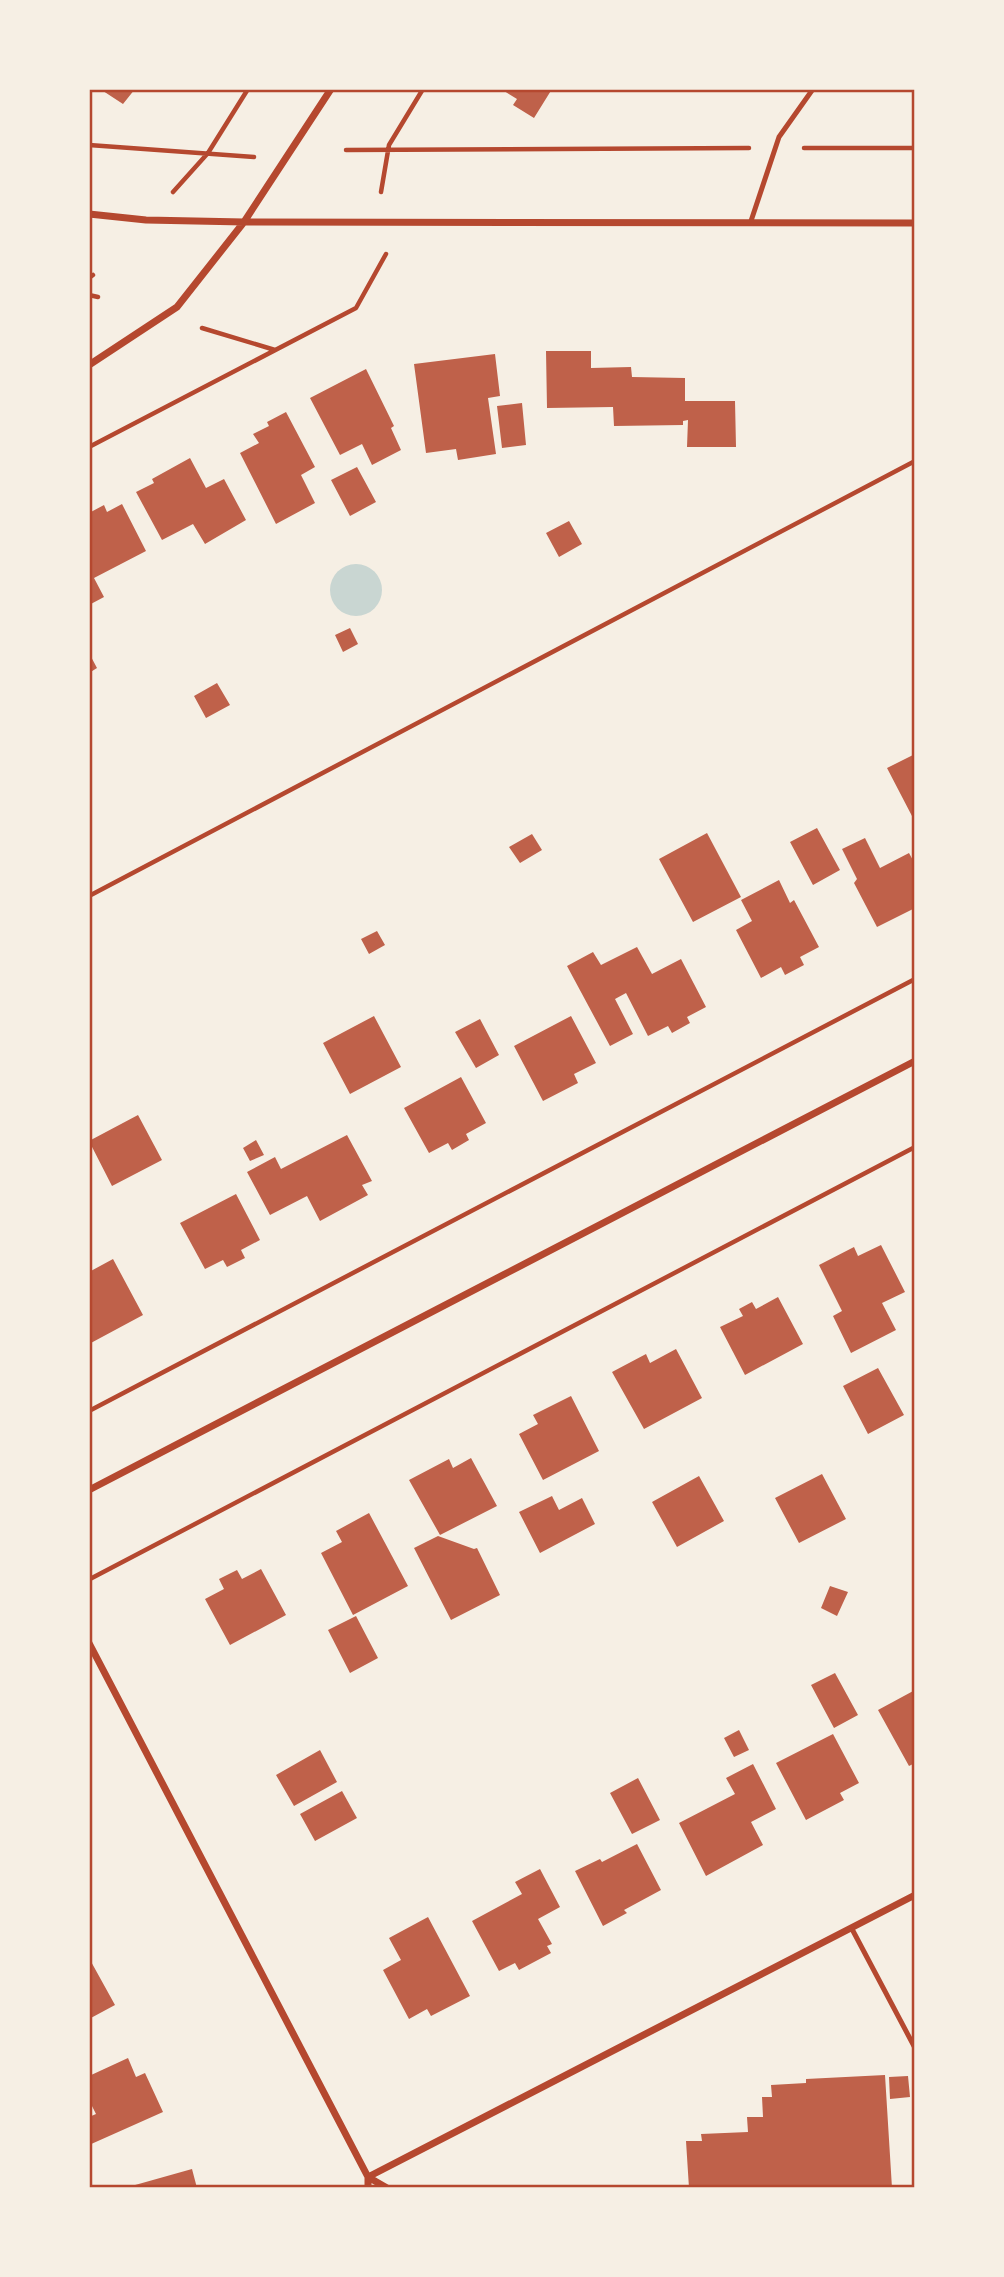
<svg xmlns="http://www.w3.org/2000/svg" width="1004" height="2277" viewBox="0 0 1004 2277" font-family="Overpass,sans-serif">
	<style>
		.water { fill: #c9d6d2 }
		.building { fill: #bf614a }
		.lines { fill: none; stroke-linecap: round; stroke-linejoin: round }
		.path { stroke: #b5482f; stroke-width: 4.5 }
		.service { stroke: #b5482f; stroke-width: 5 }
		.minor { stroke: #b5482f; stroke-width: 7 }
		.neatline { fill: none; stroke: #b5482f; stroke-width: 2.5 }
	</style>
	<rect width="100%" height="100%" fill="#f6efe4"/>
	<path class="water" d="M330 590a26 26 0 1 1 52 0a26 26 0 1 1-52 0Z"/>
	<path class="building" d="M 100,89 L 135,89 L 123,104 Z
		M 501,89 L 552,89 L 534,118 L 513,105 L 517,99 Z
		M 546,351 L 591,351 L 591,368 L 631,367 L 632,377 L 685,378 L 685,401 L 735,401 L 736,447 L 687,447 L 688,420 L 683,421 L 683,425 L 614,426 L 613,407 L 547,408 Z
		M 495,354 L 500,396 L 488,398 L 496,454 L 458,460 L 456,449 L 426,453 L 414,364 Z
		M 366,369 L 394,426 L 391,428 L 401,450 L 372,465 L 362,444 L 340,455 L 310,398 Z
		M 522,403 L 526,445 L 502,448 L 497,406 Z
		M 286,412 L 315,467 L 301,475 L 315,503 L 276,524 L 240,453 L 259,443 L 253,434 L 269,426 L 267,422 Z
		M 190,458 L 206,488 L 224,479 L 246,520 L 205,544 L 193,524 L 162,540 L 136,492 L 154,483 L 152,479 Z
		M 357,467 L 376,502 L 350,516 L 331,480 Z
		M 122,504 L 146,551 L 94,578 L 104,597 L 89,605 L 89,513 L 104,505 L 107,512 Z
		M 569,521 L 582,544 L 559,557 L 546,533 Z
		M 350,628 L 358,644 L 343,652 L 335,635 Z
		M 89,653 L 97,668 L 89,673 Z
		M 217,683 L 230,705 L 206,718 L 194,696 Z
		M 915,754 L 915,817 L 913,818 L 887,768 Z
		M 817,828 L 840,870 L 813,885 L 790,842 Z
		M 707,833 L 741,897 L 693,922 L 659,859 Z
		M 532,834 L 542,850 L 520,863 L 509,847 Z
		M 865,838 L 880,868 L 909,853 L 915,864 L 915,908 L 877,927 L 854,883 L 857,879 L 842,849 Z
		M 779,880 L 790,903 L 794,900 L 819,947 L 800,957 L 804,965 L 785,975 L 781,967 L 761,978 L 736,930 L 752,921 L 741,900 Z
		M 377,931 L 385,945 L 369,954 L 361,939 Z
		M 637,947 L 652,974 L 681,959 L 706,1007 L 687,1017 L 690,1023 L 672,1033 L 668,1026 L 648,1036 L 626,993 L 615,999 L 633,1034 L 610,1046 L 567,966 L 593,952 L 601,965 Z
		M 374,1016 L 401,1067 L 350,1094 L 323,1043 Z
		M 571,1016 L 596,1063 L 574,1074 L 578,1083 L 543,1101 L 514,1046 Z
		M 480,1019 L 499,1055 L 476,1068 L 455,1032 Z
		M 461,1077 L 486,1123 L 466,1134 L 469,1140 L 452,1150 L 448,1143 L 429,1153 L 404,1108 Z
		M 138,1115 L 162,1160 L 112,1186 L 89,1141 Z
		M 347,1135 L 372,1181 L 362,1185 L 368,1195 L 320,1221 L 307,1196 L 270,1215 L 247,1172 L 275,1157 L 281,1169 Z
		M 256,1140 L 264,1155 L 250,1161 L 243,1148 Z
		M 236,1194 L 260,1240 L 241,1250 L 245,1258 L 227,1267 L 223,1260 L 205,1269 L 180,1223 Z
		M 881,1245 L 905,1292 L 882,1303 L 896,1330 L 851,1353 L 833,1316 L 842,1311 L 819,1265 L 854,1247 L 858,1256 Z
		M 113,1259 L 143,1315 L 89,1344 L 89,1272 Z
		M 778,1297 L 803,1344 L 745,1375 L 720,1327 L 743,1316 L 739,1309 L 752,1302 L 756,1309 Z
		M 676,1349 L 702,1398 L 644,1429 L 612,1372 L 646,1354 L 650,1363 Z
		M 878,1368 L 904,1415 L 868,1434 L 843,1386 Z
		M 571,1396 L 599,1451 L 543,1480 L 519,1434 L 538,1424 L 533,1415 Z
		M 471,1458 L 497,1506 L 440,1535 L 409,1480 L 449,1459 L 453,1468 Z
		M 822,1474 L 846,1519 L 799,1543 L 775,1498 Z
		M 699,1476 L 724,1521 L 677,1547 L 652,1502 Z
		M 552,1496 L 559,1510 L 582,1498 L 595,1524 L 540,1553 L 519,1512 Z
		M 369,1513 L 408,1586 L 353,1615 L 321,1553 L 342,1542 L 336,1531 Z
		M 438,1536 L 474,1549 L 477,1548 L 500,1595 L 451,1620 L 414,1548 Z
		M 261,1569 L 286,1615 L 230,1645 L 205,1599 L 224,1589 L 219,1579 L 237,1570 L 242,1579 Z
		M 830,1586 L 848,1592 L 837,1616 L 821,1608 Z
		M 356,1616 L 378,1658 L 350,1673 L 328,1630 Z
		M 835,1673 L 858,1715 L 834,1728 L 811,1685 Z
		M 915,1690 L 915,1763 L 909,1766 L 878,1710 Z
		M 739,1730 L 749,1750 L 734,1757 L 724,1738 Z
		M 833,1734 L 859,1783 L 840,1793 L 844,1800 L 806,1820 L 776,1763 Z
		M 320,1750 L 337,1782 L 294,1806 L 276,1775 Z
		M 753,1764 L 776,1809 L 751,1822 L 763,1845 L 706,1876 L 679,1823 L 735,1794 L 726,1778 Z
		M 638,1778 L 660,1820 L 632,1834 L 610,1793 Z
		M 342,1791 L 357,1818 L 315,1841 L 300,1814 Z
		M 637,1844 L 661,1890 L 624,1910 L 627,1913 L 603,1926 L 575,1871 L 600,1859 L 602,1862 Z
		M 540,1869 L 560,1907 L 538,1919 L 552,1944 L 547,1946 L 551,1953 L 519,1970 L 515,1963 L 499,1971 L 472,1921 L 522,1894 L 515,1882 Z
		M 428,1917 L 470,1996 L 431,2016 L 427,2009 L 409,2019 L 383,1970 L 401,1960 L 389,1938 Z
		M 89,1958 L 115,2005 L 89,2019 Z
		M 128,2058 L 136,2077 L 145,2073 L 163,2112 L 89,2145 L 89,2117 L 96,2114 L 89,2100 L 89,2076 Z
		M 885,2075 L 892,2188 L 689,2188 L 686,2141 L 702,2141 L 701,2134 L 748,2132 L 747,2117 L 763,2117 L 762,2097 L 772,2097 L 771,2085 L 806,2083 L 806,2079 Z
		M 908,2076 L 910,2097 L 890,2099 L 889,2077 Z
		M 192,2169 L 197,2188 L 128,2188 L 128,2187 Z"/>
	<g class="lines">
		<path class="path" d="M 89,145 L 254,157
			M 804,148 L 915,148
			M 346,150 L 749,148
			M 173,192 L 208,153 L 248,89
			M 381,192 L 389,145 L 423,89
			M 89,278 L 93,275
			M 89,295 L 98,297
			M 202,328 L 275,350
			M 89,447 L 356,308 L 386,254
			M 89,896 L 915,461
			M 89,1411 L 915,979
			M 90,1579 L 915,1147"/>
		<path class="service" d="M 751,221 L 779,137 L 813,89
			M 852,1929 L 915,2048"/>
		<path class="minor" d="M 89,214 L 146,220 L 244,222 L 915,223
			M 89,365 L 177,307 L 244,222 L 331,89
			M 89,1490 L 915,1061
			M 89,1643 L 368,2177 L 387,2188
			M 368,2188 L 368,2177 L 915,1895"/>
	</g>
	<rect width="1004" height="2277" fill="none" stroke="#f6efe4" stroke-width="182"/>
	<rect x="91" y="91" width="822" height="2095" class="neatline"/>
</svg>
